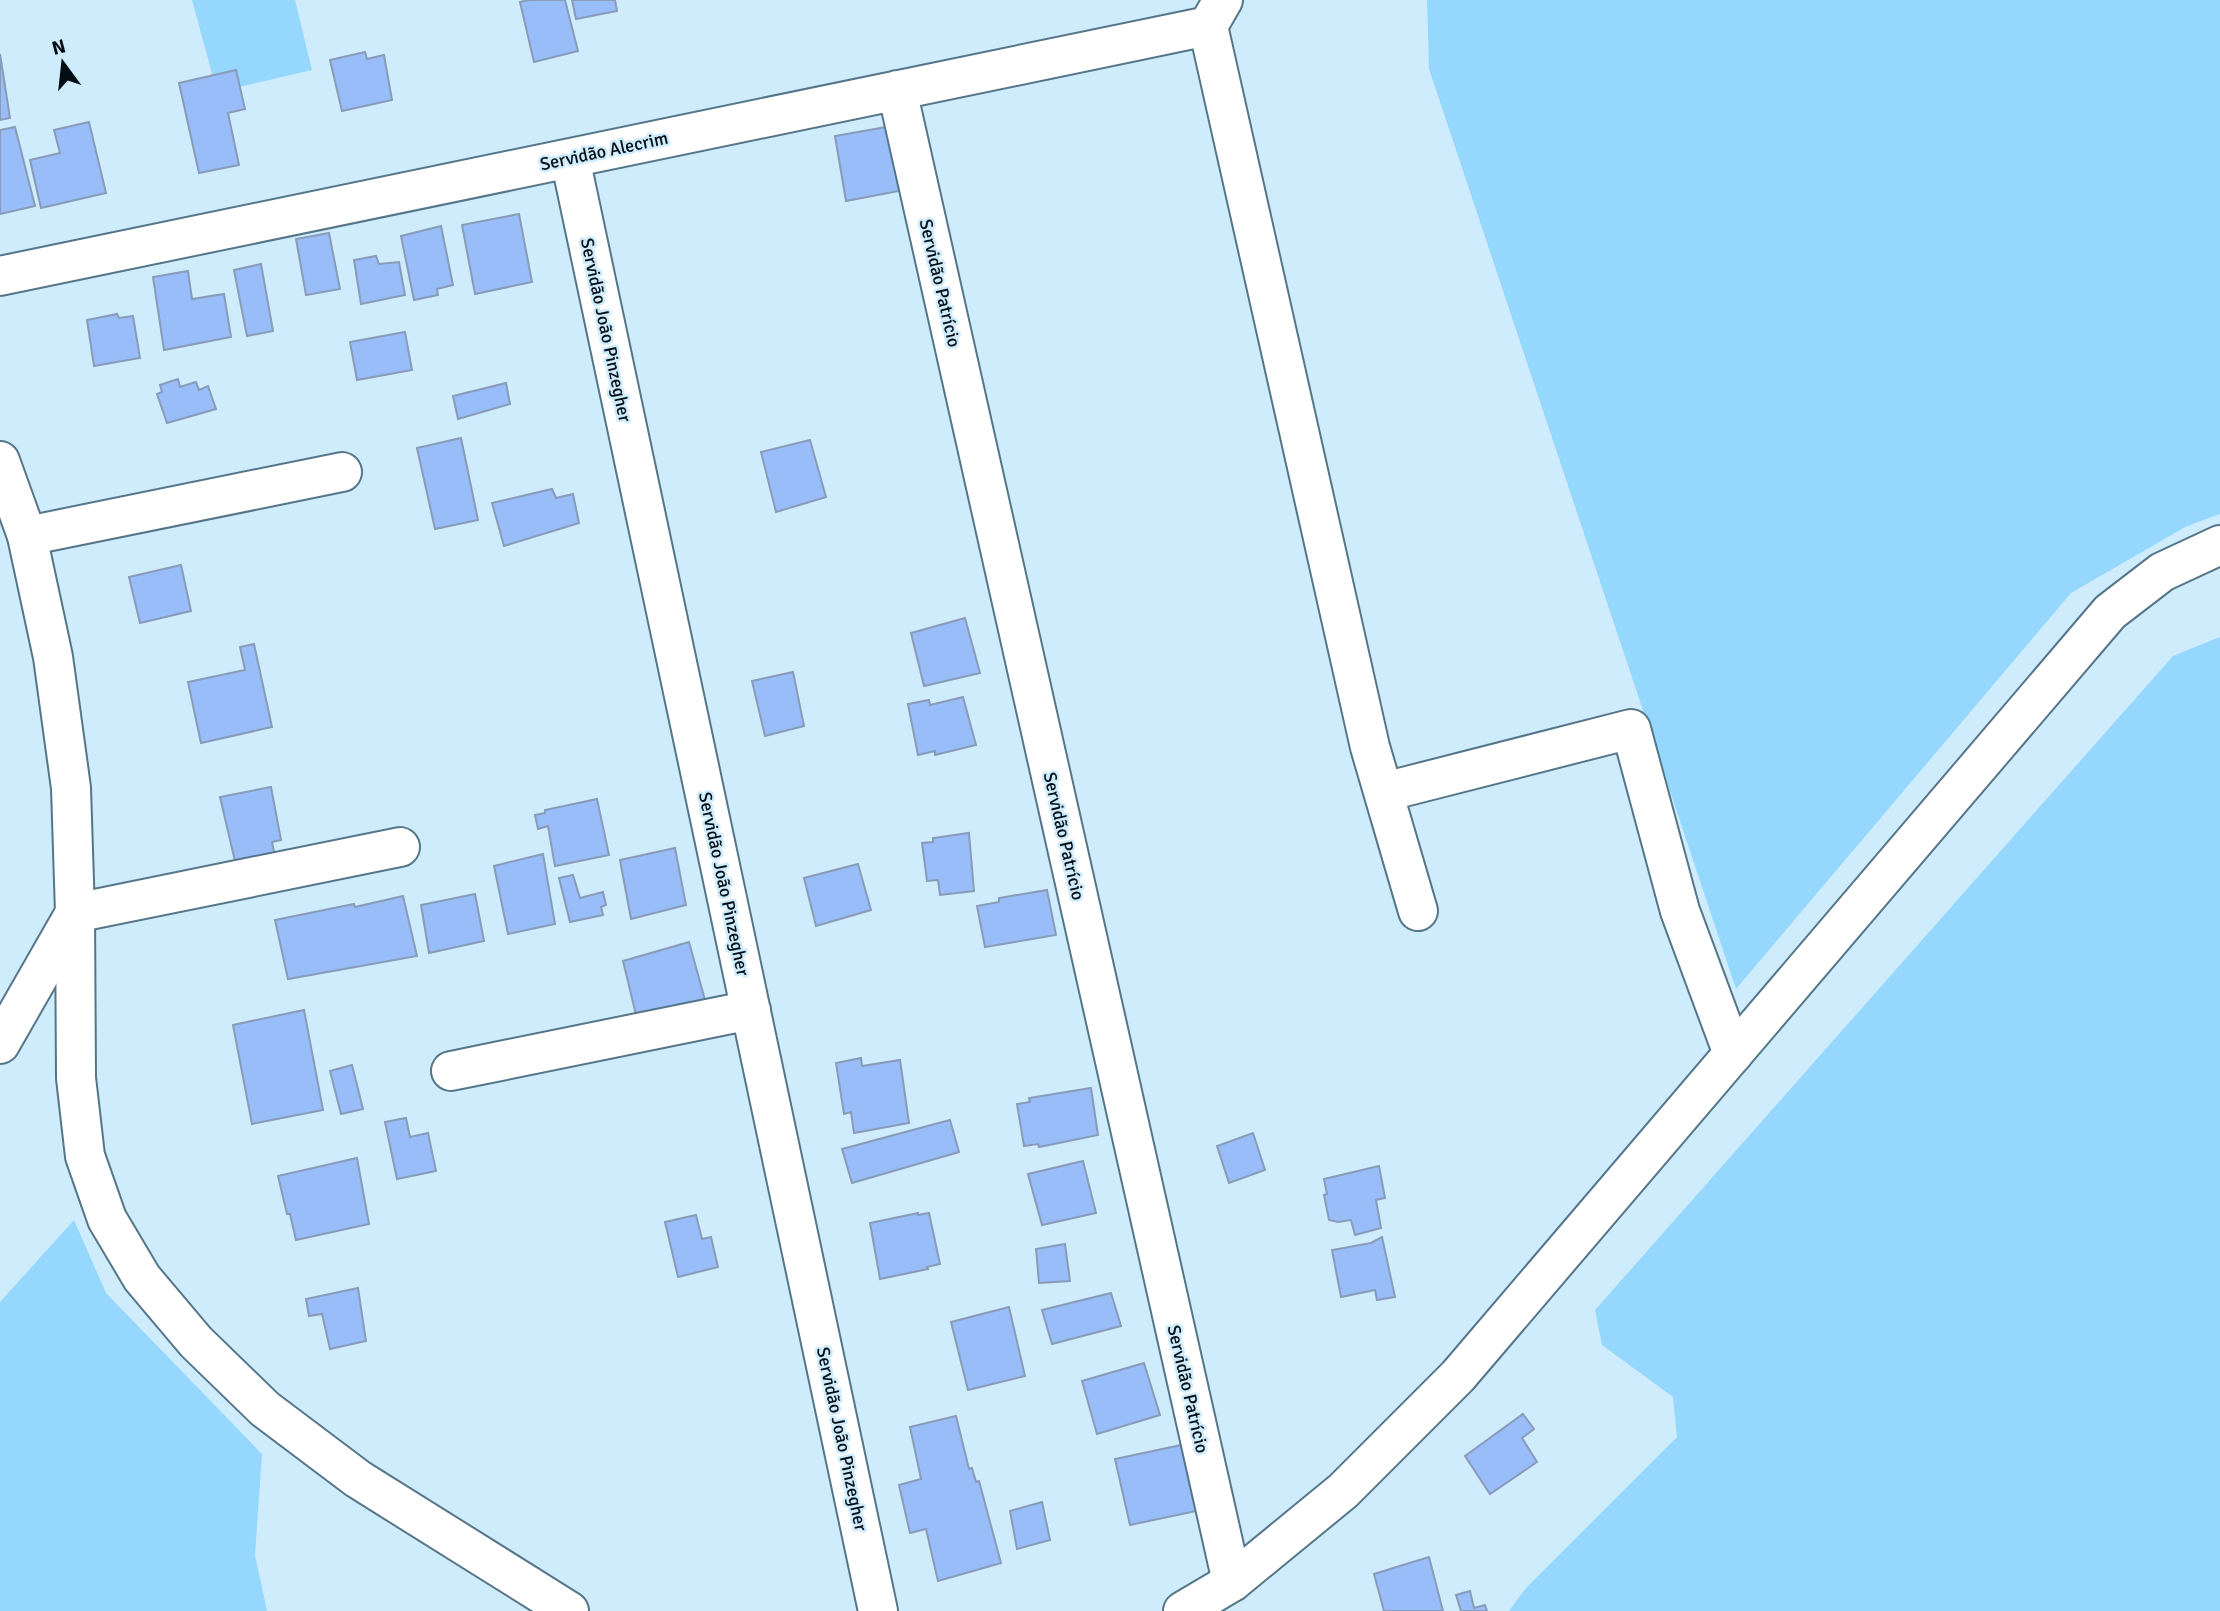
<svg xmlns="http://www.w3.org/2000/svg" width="2220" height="1611" viewBox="0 0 2220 1611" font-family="Signika,sans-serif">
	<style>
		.green { fill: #96d8fd }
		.building { fill: #98bdf8; stroke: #889bb8; stroke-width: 2 }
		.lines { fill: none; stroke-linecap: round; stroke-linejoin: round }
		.minor-casing { stroke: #557689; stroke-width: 42 }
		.tertiary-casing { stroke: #557689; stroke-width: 42 }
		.minor { stroke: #fff; stroke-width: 38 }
		.tertiary { stroke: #fff; stroke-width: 38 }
		.labels { text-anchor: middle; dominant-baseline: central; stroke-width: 5; stroke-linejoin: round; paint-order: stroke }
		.street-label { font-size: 18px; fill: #020d14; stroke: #cfecfd }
	</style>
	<rect width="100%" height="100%" fill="#cfecfd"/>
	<path class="green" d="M 192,0 L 295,0 L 312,70 L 217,92 Z
		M 1427,0 L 2220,0 L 2220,514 L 2187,526 L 2071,593 L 1736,989 L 1429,69 Z
		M 2220,637 L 2220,1611 L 1509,1611 L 1525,1589 L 1677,1437 L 1673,1397 L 1602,1345 L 1595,1310 L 2173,656 Z
		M 74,1220 L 106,1293 L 262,1454 L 255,1555 L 267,1611 L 0,1611 L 0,1302 Z"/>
	<path class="building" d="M 529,0 L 565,0 L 578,51 L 534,62 L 520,2 Z
		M 572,0 L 615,0 L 617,11 L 576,19 Z
		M 365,52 L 367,59 L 384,55 L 392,100 L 342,111 L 330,60 Z
		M 0,54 L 10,118 L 0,120 Z
		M 236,70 L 245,109 L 228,113 L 239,165 L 199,173 L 179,83 Z
		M 89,122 L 106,193 L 41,208 L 30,160 L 60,153 L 54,130 Z
		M 892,126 L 904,190 L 846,201 L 835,136 Z
		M 15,127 L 35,206 L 0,214 L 0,130 Z
		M 519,214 L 532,282 L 475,294 L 462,225 Z
		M 441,226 L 453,285 L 437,289 L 438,295 L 414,300 L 401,236 Z
		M 329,233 L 340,289 L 306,295 L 296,239 Z
		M 376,256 L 379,264 L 399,262 L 405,295 L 361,304 L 354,260 Z
		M 261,264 L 273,331 L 247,336 L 234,270 Z
		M 188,271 L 192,299 L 224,294 L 231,337 L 164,350 L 153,277 Z
		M 117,314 L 119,318 L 133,316 L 140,358 L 94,366 L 87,320 Z
		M 405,332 L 412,370 L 357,380 L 350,342 Z
		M 178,379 L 180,387 L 196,382 L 199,390 L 208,386 L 216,409 L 167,423 L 157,394 L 162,392 L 160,385 Z
		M 506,383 L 510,404 L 458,419 L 453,396 Z
		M 461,438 L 478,520 L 435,529 L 417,448 Z
		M 810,440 L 826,497 L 776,512 L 761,452 Z
		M 552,489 L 556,498 L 573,494 L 579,523 L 504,546 L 492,503 Z
		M 181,565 L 191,611 L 140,623 L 129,577 Z
		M 965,618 L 980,673 L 924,686 L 911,633 Z
		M 254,644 L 272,727 L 201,743 L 188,682 L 245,670 L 240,647 Z
		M 793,672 L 804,726 L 765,736 L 752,681 Z
		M 963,697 L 976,745 L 935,755 L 935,751 L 918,755 L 908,704 L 929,700 L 930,705 Z
		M 271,787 L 281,840 L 272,842 L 275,856 L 237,870 L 220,797 Z
		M 597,799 L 609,855 L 555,866 L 548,826 L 538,829 L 535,815 L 545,813 L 545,810 Z
		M 969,833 L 974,891 L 940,895 L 938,880 L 927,881 L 922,843 L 933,842 L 933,838 Z
		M 675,848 L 686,905 L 631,919 L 620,860 Z
		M 543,854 L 555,924 L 508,934 L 494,866 Z
		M 858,864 L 871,910 L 816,926 L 804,878 Z
		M 573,875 L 580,898 L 603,892 L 606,905 L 601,907 L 603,915 L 570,922 L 559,878 Z
		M 1047,890 L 1056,935 L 985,947 L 977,906 L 999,902 L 999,898 Z
		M 475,894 L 484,941 L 429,953 L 421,905 Z
		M 403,896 L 417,956 L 288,979 L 275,920 L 354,904 L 355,907 Z
		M 689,942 L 705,1000 L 637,1019 L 623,961 Z
		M 304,1010 L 323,1110 L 252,1124 L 233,1025 Z
		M 861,1058 L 862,1066 L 900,1060 L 909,1123 L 854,1133 L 851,1112 L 844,1114 L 836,1063 Z
		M 352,1065 L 363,1109 L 341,1114 L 330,1071 Z
		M 1091,1088 L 1098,1135 L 1039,1147 L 1038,1144 L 1024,1146 L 1017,1104 L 1030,1102 L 1029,1098 Z
		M 406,1118 L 410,1137 L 428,1133 L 436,1171 L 397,1179 L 385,1122 Z
		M 950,1120 L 959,1152 L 852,1183 L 842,1149 Z
		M 1253,1133 L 1265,1170 L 1229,1183 L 1217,1146 Z
		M 357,1158 L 369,1224 L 296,1240 L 290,1214 L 287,1214 L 278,1176 Z
		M 1083,1161 L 1096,1213 L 1042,1225 L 1028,1174 Z
		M 1379,1166 L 1385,1198 L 1376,1200 L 1381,1228 L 1355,1235 L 1351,1220 L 1338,1222 L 1329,1220 L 1324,1195 L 1327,1194 L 1324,1179 Z
		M 918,1213 L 918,1215 L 929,1213 L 940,1264 L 927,1267 L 928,1269 L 880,1279 L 870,1223 Z
		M 696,1215 L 702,1239 L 711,1237 L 718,1267 L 678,1277 L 665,1222 Z
		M 1382,1237 L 1395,1297 L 1377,1300 L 1375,1290 L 1341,1297 L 1332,1250 L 1371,1243 Z
		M 1065,1244 L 1070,1281 L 1039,1283 L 1036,1249 Z
		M 358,1288 L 366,1341 L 330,1349 L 322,1314 L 309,1316 L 306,1299 Z
		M 1111,1293 L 1121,1326 L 1052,1344 L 1042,1310 Z
		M 1009,1307 L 1025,1376 L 968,1390 L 951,1322 Z
		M 1144,1363 L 1160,1415 L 1097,1434 L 1082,1381 Z
		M 1523,1414 L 1534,1429 L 1522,1438 L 1537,1462 L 1490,1494 L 1465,1456 Z
		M 956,1416 L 969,1469 L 972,1468 L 976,1482 L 979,1481 L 1001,1563 L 938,1581 L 926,1529 L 910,1533 L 899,1485 L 921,1479 L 910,1427 Z
		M 1186,1444 L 1201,1510 L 1130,1525 L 1115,1459 Z
		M 1042,1502 L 1050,1540 L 1017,1549 L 1010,1511 Z
		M 1429,1557 L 1443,1611 L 1384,1611 L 1374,1574 Z
		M 1470,1591 L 1474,1608 L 1485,1605 L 1487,1611 L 1461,1611 L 1456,1595 Z"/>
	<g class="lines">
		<defs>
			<path id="minor" d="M 1223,0 L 1208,26 L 1370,747 L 1418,911
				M 897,90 L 1232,1582
				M 570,158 L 878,1611
				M 0,276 L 1208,26
				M 27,536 L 342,472
				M 1384,792 L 1631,729 L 1680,911 L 1733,1054
				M 0,1044 L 75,913 L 400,847
				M 451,1071 L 751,1010"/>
			<path id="tertiary" d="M 0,461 L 27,536 L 53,657 L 71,788 L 75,913 L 76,1078 L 85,1156 L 107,1219 L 142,1278 L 196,1342 L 265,1409 L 358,1479 L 569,1611
				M 1183,1611 L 1232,1582 L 1343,1491 L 1458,1376 L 2110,612 L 2162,572 L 2220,545"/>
		</defs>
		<use href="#minor" class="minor-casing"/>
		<use href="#tertiary" class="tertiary-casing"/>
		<use href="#minor" class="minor"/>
		<use href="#tertiary" class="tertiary"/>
	</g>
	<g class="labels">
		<g class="street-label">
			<text transform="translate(604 151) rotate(-12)">Servidão Alecrim</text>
			<text transform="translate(940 283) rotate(77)">Servidão Patrício</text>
			<text transform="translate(606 330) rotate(78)">Servidão João Pinzegher</text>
			<text transform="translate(1064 836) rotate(77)">Servidão Patrício</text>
			<text transform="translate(724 884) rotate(78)">Servidão João Pinzegher</text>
			<text transform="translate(1188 1389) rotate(77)">Servidão Patrício</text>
			<text transform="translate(842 1439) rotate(78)">Servidão João Pinzegher</text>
		</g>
	</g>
	<g transform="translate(63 63) rotate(345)" stroke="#cfecfd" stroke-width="5" paint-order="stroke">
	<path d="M0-5L12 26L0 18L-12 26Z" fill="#020d14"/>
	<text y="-10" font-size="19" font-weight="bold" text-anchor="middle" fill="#020d14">N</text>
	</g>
</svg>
